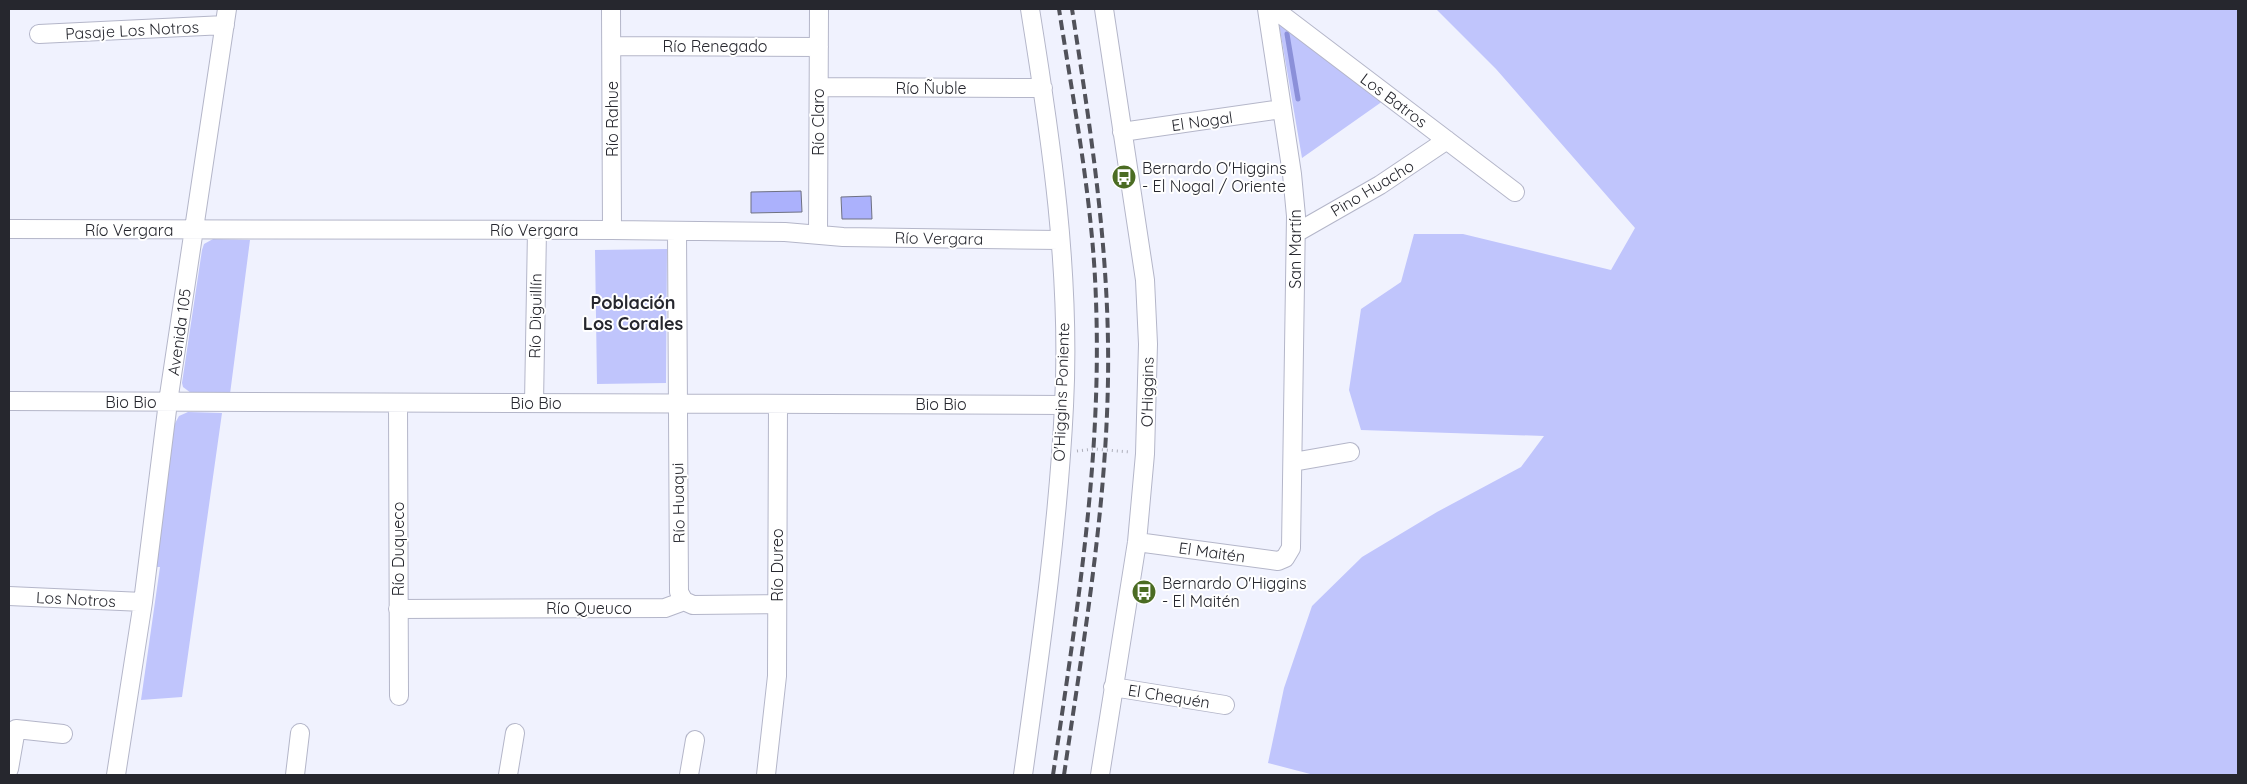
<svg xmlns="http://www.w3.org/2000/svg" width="2247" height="784" viewBox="0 0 2247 784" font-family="Quicksand,sans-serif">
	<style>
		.green { fill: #c0c5fc }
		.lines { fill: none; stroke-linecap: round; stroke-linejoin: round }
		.stream { stroke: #8b90d9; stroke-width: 5 }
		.building { fill: #abb1fc; stroke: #6f7182 }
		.minor-casing { stroke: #b4b6c9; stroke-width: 20 }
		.path { stroke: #aeafba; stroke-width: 3; stroke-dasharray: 1 4; stroke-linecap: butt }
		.minor { stroke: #fff; stroke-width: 18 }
		.rail { stroke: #51525a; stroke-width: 4; stroke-dasharray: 10 5; stroke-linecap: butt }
		.labels { text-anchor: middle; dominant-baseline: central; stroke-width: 4; stroke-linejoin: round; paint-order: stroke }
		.street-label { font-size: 16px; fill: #26272e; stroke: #fff }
		.poi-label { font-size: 16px; fill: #26272e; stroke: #fff; text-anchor: start }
		.neighbourhood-label { font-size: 18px; font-weight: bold; fill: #26272e; stroke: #fff }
	</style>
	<rect width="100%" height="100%" fill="#f0f2fe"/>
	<path class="green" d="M 1436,9 L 2238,9 L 2238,775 L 1314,775 L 1268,763 L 1284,688 L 1312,606 L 1362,557 L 1437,512 L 1521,467 L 1544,436 L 1361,430 L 1349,390 L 1361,309 L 1401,282 L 1414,234 L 1463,234 L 1611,270 L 1635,228 L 1496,69 Z
		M 1279,24 L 1383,101 L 1302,158 Z
		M 213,239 L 250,240 L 230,394 L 191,393 L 183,387 L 182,383 L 202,250 L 204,244 Z
		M 667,249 L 666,383 L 597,384 L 595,250 Z
		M 188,412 L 222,413 L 182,697 L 141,700 L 160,567 L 155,567 L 172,429 L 179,416 Z"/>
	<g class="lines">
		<path class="stream" d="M 1287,34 L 1298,99"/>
	</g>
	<path class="building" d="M 801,191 L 802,212 L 751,213 L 751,192 Z
		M 871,196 L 872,219 L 842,219 L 841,197 Z"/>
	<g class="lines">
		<defs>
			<path id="minor" d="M 611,9 L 612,230
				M 1274,9 L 1515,192
				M 39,34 L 225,25
				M 612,46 L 819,47
				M 819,87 L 1043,88
				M 1122,132 L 1282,109
				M 9,229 L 612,230 L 785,232 L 843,237 L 1059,240
				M 677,231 L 679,592 L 684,601
				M 1296,233 L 1380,185 L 1447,140
				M 818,234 L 819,9
				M 9,401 L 1064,405
				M 398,403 L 399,696
				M 534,403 L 537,230
				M 1293,462 L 1350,452
				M 1137,542 L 1278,561 L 1285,558 L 1291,548 L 1296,216 L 1292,174 L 1267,9
				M 9,596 L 143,602
				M 684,601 L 693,605 L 777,604
				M 398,609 L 665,608 L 684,601
				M 1113,687 L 1225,705
				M 9,769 L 16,729 L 63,734
				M 116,775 L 143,602 L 168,402 L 227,9
				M 295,775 L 300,733
				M 508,775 L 515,733
				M 689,775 L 695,740
				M 766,775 L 777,676 L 778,404
				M 1023,775 C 1040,653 1058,529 1064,406 C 1071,273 1051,139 1030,9
				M 1100,775 L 1137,542 L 1145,454 L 1148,344 L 1145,280 L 1104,9"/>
		</defs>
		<use href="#minor" class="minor-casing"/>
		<path class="path" d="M 1077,451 L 1094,449 L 1130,452"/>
		<use href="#minor" class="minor"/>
		<path class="rail" d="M 1053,775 C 1076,618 1102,461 1096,301 C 1093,203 1074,106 1059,9
			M 1064,775 C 1083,644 1106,512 1108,379 C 1110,254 1091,132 1072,9"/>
	</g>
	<defs>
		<symbol id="bus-disc" viewBox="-11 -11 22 22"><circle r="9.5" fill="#4b6c23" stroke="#fff"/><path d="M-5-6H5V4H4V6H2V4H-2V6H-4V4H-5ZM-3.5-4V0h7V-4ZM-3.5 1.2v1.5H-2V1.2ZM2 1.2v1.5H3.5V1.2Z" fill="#fff"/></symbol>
	</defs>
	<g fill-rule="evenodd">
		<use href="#bus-disc" x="1110" y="163" width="28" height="28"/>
		<use href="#bus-disc" x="1130" y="578" width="28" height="28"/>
	</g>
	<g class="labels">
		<g class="street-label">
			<text transform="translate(132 30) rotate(-3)">Pasaje Los Notros</text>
			<text x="715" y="46">Río Renegado</text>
			<text x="931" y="88">Río Ñuble</text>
			<text transform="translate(1394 100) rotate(37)">Los Batros</text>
			<text transform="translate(612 119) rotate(-90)">Río Rahue</text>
			<text transform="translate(1202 121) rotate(-8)">El Nogal</text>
			<text transform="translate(818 122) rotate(-90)">Río Claro</text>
			<text transform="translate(1372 188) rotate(-31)">Pino Huacho</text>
			<text x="129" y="230">Río Vergara</text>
			<text x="534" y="230">Río Vergara</text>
			<text transform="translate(939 238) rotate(1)">Río Vergara</text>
			<text transform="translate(1295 249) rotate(-90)">San Martín</text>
			<text transform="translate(535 316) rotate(-89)">Río Diguillín</text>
			<text transform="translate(179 332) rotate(-82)">Avenida 105</text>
			<text transform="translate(1061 392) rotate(-88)">O'Higgins Poniente</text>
			<text transform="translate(1147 392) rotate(-89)">O'Higgins</text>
			<text x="131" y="402">Bio Bio</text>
			<text x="536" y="403">Bio Bio</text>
			<text x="941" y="404">Bio Bio</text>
			<text transform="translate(678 503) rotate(-91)">Río Huaqui</text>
			<text transform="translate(398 549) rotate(-90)">Río Duqueco</text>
			<text transform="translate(1212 552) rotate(8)">El Maitén</text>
			<text transform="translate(777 565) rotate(-90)">Río Dureo</text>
			<text transform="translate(76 599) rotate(3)">Los Notros</text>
			<text x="589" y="608">Río Queuco</text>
			<text transform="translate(1169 696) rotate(9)">El Chequén</text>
		</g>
		<g class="poi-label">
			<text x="1142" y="168">Bernardo O'Higgins<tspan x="1142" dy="18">- El Nogal / Oriente</tspan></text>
			<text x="1162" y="583">Bernardo O'Higgins<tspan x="1162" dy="18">- El Maitén</tspan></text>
		</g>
		<g class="neighbourhood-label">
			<text x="633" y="302">Población<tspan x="633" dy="21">Los Corales</tspan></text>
		</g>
	</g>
	<rect width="2247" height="784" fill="none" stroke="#26272e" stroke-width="20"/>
</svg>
